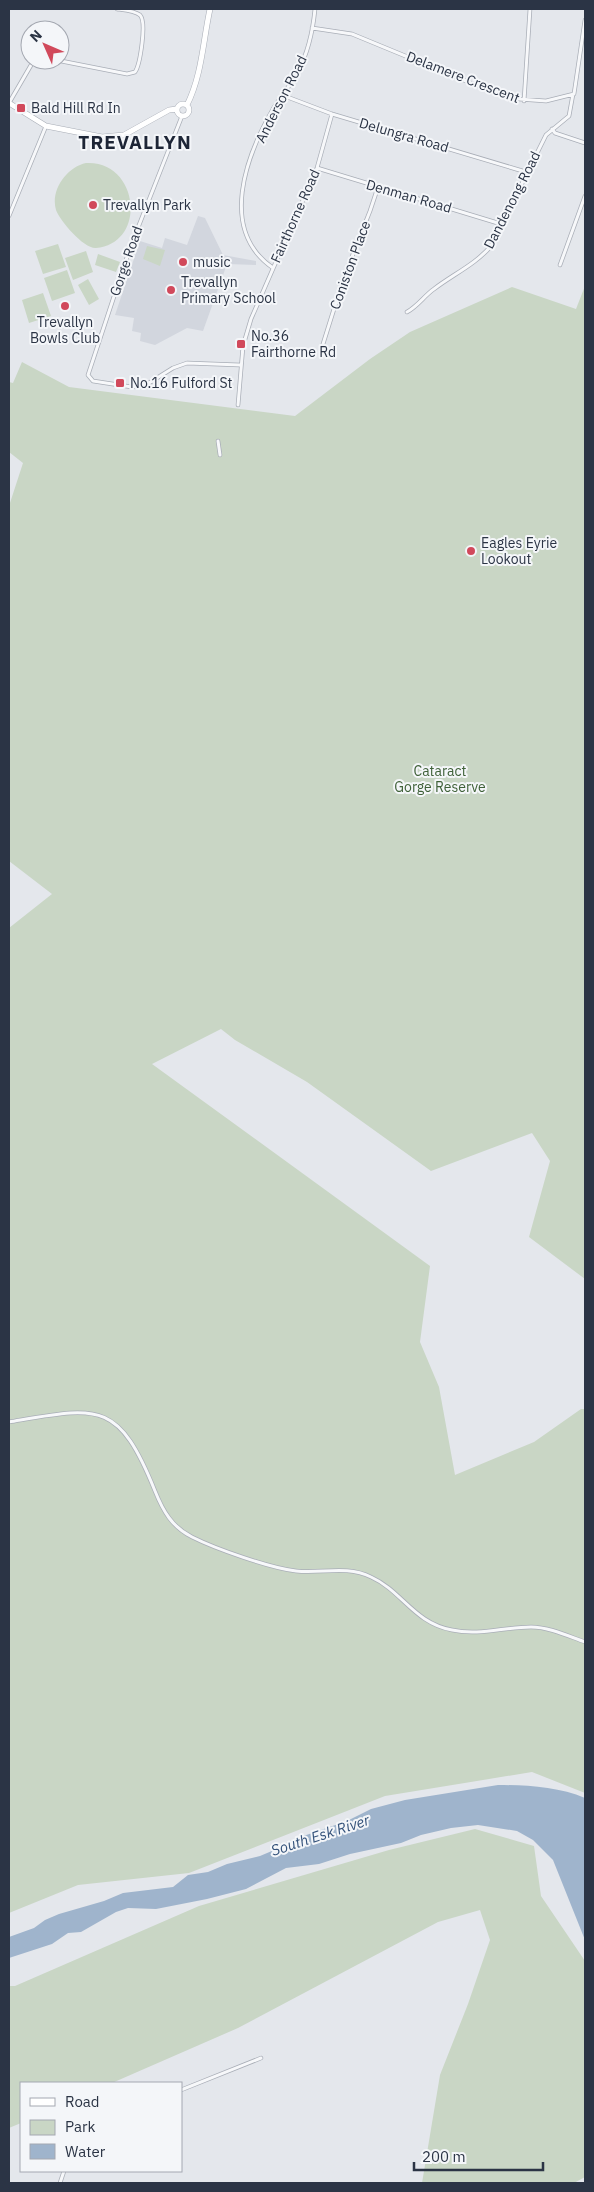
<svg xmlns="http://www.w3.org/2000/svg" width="594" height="2192" viewBox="0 0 594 2192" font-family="'IBM Plex Sans',sans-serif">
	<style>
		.built { fill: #d2d6de }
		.green { fill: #c9d6c5 }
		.water { fill: #9fb4cc }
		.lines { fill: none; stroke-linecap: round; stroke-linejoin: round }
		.street-casing { stroke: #a9aeb7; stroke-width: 4.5 }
		.secondary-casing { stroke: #a9aeb7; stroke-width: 6 }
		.street { stroke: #f7f8fa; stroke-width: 3 }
		.secondary { stroke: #fff; stroke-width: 5 }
		.poi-dot { fill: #d1495b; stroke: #f4f6f9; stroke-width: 2 }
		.labels { text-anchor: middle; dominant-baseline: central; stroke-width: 4; stroke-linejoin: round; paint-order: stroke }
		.street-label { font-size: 14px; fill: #2b3445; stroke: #f4f6f9 }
		.poi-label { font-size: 14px; fill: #2b3445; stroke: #f4f6f9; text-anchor: start }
		.park-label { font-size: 14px; fill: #3f6138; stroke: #f4f6f9 }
		.water-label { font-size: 15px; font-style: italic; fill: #34527a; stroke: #f4f6f9 }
		.district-label { font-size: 19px; font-weight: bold; letter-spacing: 1px; fill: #1d2536; stroke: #f4f6f9 }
	</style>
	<rect width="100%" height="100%" fill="#e4e7ec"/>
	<path class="built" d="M 198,216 L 205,218 L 223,255 L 256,261 L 256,265 L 227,264 L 203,331 L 187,328 L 155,345 L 140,341 L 141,333 L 132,331 L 134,318 L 115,315 L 140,241 L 162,248 L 165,238 L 187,245 Z"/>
	<path class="green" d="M 86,163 C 139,160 148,243 96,248 C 84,249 60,221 56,210 C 50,190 67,167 86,163 Z
		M 58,244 L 66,267 L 43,274 L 35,251 Z
		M 147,246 L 165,250 L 160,266 L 143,259 Z
		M 86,251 L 93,272 L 73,280 L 65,258 Z
		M 98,254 L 120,262 L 116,272 L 95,265 Z
		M 67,270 L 75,293 L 52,301 L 44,278 Z
		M 88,279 L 99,299 L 89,305 L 78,285 Z
		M 585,286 L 585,1279 L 529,1237 L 550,1161 L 532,1133 L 431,1171 L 307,1082 L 235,1040 L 221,1029 L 152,1064 L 430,1266 L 420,1342 L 439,1387 L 455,1475 L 534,1442 L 581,1409 L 585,1409 L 585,1793 L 532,1772 L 385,1796 L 189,1873 L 78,1885 L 9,1913 L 9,928 L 52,894 L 9,861 L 9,506 L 23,463 L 9,452 L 9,382 L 13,383 L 22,362 L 69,387 L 295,416 L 370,359 L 410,332 L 512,287 L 576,309 Z
		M 43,293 L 51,316 L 29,323 L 22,300 Z
		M 475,1829 L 534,1846 L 541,1896 L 585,1961 L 585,2177 L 574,2183 L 422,2183 L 440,2075 L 468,2004 L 490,1940 L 480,1910 L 438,1922 L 238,2028 L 112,2083 L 21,2083 L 21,2123 L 9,2128 L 9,1986 L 15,1986 L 199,1906 L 389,1850 Z"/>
	<path class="water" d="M 498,1785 C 527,1785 559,1787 585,1798 L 585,1940 L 553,1860 L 533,1840 L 517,1831 L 478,1825 L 451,1828 L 421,1835 L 401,1843 L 350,1854 L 319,1864 L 286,1868 L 246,1889 L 207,1899 L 156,1909 L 128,1908 L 116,1912 L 81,1932 L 68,1933 L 52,1944 L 9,1958 L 9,1937 L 34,1928 L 45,1920 L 59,1914 L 104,1901 L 123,1893 L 173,1887 L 188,1875 L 208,1872 L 227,1864 L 260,1856 L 279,1848 L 289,1841 L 347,1821 L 371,1809 L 405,1800 Z"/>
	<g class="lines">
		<defs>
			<path id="street" d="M 312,28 L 352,34 L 483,88 L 519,99 L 546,101 L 574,94 L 585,20
				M 56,60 L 127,74 L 135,72 C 140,65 147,22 140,15 C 135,11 124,10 117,9
				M 282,95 L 332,114 L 526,172
				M 524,101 L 530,9
				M 9,103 L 34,60
				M 182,116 L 130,248 L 88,375 L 93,381 L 132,387 L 149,383 L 173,368 L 187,363 L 240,365
				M 552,129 L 555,133 L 585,143
				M 317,168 L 501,224
				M 9,216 L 46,126
				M 560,265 L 585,196
				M 273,268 C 218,230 246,156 273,109 C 281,96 291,85 298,71 C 308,53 313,29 315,9
				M 407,312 C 418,306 424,296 434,289 C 452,275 476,264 491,246 L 546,135 L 569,116 L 573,94
				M 323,344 L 344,277 L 370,211 L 378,187
				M 238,405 L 243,346 L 251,319 L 317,168 L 332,114
				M 218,441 L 220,455
				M 9,1422 C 98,1407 118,1399 155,1491 C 163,1511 172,1527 192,1537 C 216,1549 270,1568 296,1571 C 321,1574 346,1565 371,1577 C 402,1591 414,1623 452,1630 C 479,1636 504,1627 531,1627 C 549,1627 568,1636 585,1642
				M 181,2090 L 261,2058
				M 60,2183 L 64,2171"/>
			<path id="secondary" d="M 9,103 L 46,126 L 102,137 L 124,135 L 169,110 L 177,109
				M177 110a6 6 0 1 1 12 0a6 6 0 1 1-12 0Z
				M 187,105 C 202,75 203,41 210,9"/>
		</defs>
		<use href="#street" class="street-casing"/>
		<use href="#secondary" class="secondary-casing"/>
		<use href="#street" class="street"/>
		<use href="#secondary" class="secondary"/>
	</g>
	<g class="poi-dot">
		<rect x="16" y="103" width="10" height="10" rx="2.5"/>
		<circle cx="93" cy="205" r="5"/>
		<circle cx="183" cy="262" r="5"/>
		<circle cx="171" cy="290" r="5"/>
		<circle cx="65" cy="306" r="5"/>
		<rect x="236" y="339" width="10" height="10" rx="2.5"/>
		<rect x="115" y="378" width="10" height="10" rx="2.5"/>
		<circle cx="471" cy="551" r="5"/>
	</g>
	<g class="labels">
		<g class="street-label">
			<text transform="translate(463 77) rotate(21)">Delamere Crescent</text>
			<text transform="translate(281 99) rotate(-63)">Anderson Road</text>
			<text transform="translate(404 135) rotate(16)">Delungra Road</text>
			<text transform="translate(409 196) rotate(16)">Denman Road</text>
			<text transform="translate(512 200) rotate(-63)">Dandenong Road</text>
			<text transform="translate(295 216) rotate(-66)">Fairthorne Road</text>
			<text transform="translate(126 261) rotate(-71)">Gorge Road</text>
			<text transform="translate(350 265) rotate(-70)">Coniston Place</text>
		</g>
		<g class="poi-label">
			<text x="31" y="108">Bald Hill Rd In</text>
			<text x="103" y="205">Trevallyn Park</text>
			<text x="193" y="262">music</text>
			<text x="181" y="282">Trevallyn<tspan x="181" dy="16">Primary School</tspan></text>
			<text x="65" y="322" text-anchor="middle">Trevallyn<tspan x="65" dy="16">Bowls Club</tspan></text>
			<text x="251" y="336">No.36<tspan x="251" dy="16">Fairthorne Rd</tspan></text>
			<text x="130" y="383">No.16 Fulford St</text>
			<text x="481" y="543">Eagles Eyrie<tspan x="481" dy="16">Lookout</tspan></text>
		</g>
		<g class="park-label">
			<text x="440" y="771">Cataract<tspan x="440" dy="16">Gorge Reserve</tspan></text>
		</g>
		<g class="water-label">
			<text transform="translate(320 1835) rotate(-18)">South Esk River</text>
		</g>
		<g class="district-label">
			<text x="135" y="142">TREVALLYN</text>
		</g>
	</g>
	<rect width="594" height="2192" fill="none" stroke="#2b3445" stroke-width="20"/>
	<rect x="20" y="2082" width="162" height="90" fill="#f4f6f9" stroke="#a4a8b1"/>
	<rect x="30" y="2098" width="25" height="8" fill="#ffffff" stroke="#a4a8b1"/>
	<text x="65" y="2107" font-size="15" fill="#2b3445">Road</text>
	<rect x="30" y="2120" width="25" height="15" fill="#c9d6c5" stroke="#a4a8b1"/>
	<text x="65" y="2132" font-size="15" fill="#2b3445">Park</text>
	<rect x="30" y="2144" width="25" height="15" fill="#9fb4cc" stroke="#a4a8b1"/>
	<text x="65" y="2157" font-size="15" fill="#2b3445">Water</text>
	<g transform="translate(45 45) rotate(315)"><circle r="24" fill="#f4f6f9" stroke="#a4a8b1"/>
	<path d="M0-4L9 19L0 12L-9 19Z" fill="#d1495b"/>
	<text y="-8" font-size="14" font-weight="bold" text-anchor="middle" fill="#2b3445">N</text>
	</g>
	<path d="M414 2162v8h129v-8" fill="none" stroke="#2b3445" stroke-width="2.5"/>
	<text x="422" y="2162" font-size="15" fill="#2b3445" stroke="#f4f6f9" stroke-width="4" paint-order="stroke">200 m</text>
</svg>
